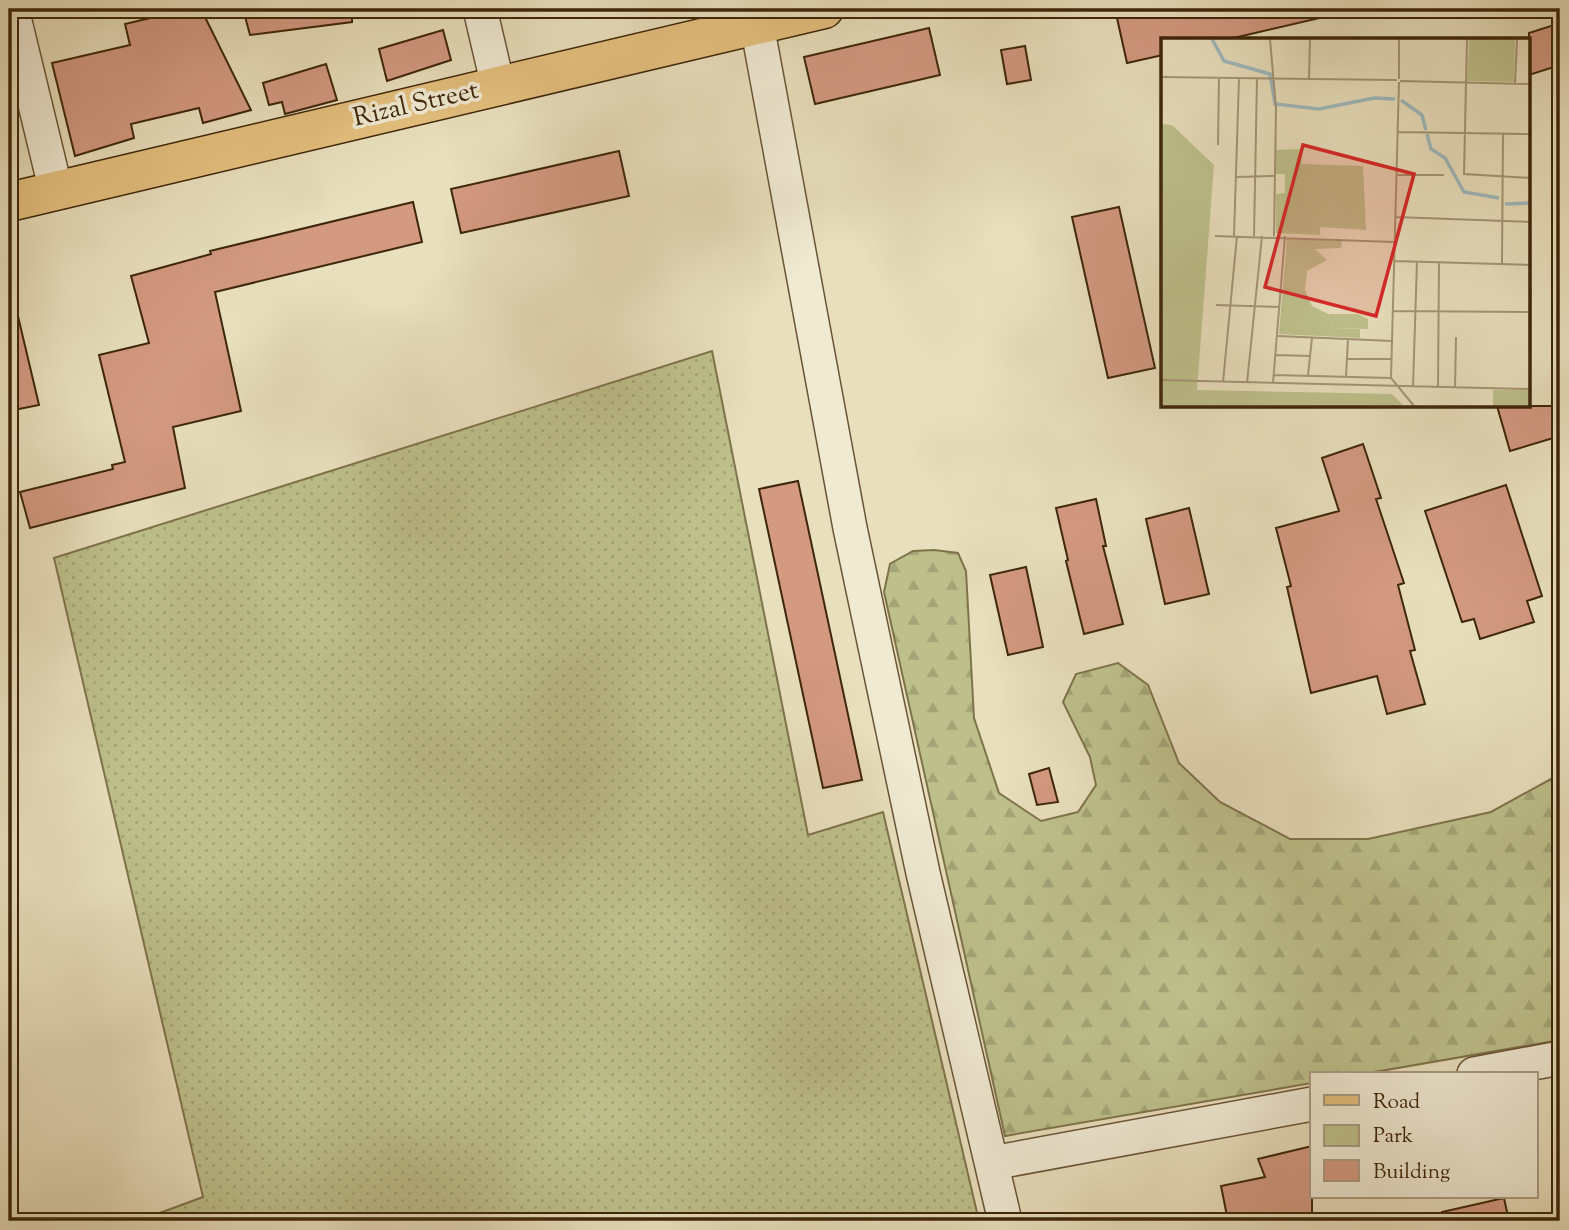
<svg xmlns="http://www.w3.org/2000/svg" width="1569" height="1230" viewBox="0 0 1569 1230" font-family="'Sorts Mill Goudy',serif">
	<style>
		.green { fill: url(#green-dots); stroke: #7e744b; stroke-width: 2 }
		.forest { fill: url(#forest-firs); stroke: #7e744b; stroke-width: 2 }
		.building { fill: #d39981; stroke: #3e270a; stroke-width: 2 }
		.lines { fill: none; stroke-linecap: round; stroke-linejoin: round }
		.minor-casing { stroke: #685536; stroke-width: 36 }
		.major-casing { stroke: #3e270a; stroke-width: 41 }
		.minor { stroke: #f0ead3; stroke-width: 33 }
		.major { stroke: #e4c07e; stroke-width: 38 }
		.labels { text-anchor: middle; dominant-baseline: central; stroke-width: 7; stroke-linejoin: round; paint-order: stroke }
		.street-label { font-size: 26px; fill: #3e270a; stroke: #f0ead3 }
		.inset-river { fill: none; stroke: #9eb9bd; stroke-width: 3.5 }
		.inset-road { fill: none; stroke: #a49575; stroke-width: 2 }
		.view { fill: #d62828; fill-opacity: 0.15; stroke: #d62828; stroke-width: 3.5 }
		.inset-edge { fill: none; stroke: #3e270a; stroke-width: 3.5 }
	</style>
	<defs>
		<pattern id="green-dots" width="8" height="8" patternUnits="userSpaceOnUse" patternTransform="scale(1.75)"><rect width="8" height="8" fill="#bec08c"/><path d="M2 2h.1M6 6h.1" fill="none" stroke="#a4a577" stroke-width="1.8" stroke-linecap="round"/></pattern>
		<pattern id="forest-firs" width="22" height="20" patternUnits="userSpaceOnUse" patternTransform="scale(1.75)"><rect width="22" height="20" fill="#bec08c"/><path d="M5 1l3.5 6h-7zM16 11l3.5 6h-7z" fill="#a4a577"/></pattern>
	</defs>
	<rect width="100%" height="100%" fill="#e8dfbc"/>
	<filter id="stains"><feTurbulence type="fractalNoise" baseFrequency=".00286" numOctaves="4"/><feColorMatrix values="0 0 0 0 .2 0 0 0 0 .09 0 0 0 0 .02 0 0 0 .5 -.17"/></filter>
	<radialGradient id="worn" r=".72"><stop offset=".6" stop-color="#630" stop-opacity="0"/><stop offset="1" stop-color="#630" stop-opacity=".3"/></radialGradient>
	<path class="green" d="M 712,351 L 808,835 L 883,812 L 979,1221 L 138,1221 L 203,1197 L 54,558 Z"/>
	<path class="forest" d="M 934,550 L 958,553 L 966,571 L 974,718 L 999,793 L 1041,821 L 1078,812 L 1096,785 L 1090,757 L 1063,702 L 1076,674 L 1118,663 L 1148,685 L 1179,763 L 1220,802 L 1290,839 L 1368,839 L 1491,812 L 1560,774 L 1560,1040 L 1363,1074 L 1312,1074 L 1312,1083 L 1005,1136 L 884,592 L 890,564 L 913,551 Z"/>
	<path class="building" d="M 175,9 L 201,9 L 251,110 L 203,123 L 199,108 L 131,124 L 134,138 L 75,156 L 52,63 L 130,45 L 125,24 L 176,12 Z
		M 243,9 L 352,9 L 352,22 L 250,35 Z
		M 1115,9 L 1323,9 L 1324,17 L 1225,40 L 1163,40 L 1163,55 L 1127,63 Z
		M 1560,23 L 1560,65 L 1529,75 L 1529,33 Z
		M 929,28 L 940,75 L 815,104 L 804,57 Z
		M 443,30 L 451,60 L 387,81 L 379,49 Z
		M 1025,46 L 1031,80 L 1007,84 L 1001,50 Z
		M 326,64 L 337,100 L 285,114 L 282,102 L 269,105 L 263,83 Z
		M 619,151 L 629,196 L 461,233 L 451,189 Z
		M 413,202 L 422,242 L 215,292 L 241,411 L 173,427 L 185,488 L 30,528 L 20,492 L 113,469 L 112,465 L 125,462 L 99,355 L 149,343 L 131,276 L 211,254 L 210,251 Z
		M 1119,207 L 1155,368 L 1108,378 L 1072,217 Z
		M 17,312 L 39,405 L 9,411 L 9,313 Z
		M 1497,406 L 1560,406 L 1560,436 L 1510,451 Z
		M 1363,444 L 1381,498 L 1376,499 L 1404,583 L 1398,585 L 1415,650 L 1410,651 L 1425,704 L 1387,714 L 1377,676 L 1311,693 L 1287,587 L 1291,586 L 1276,528 L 1339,511 L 1322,458 Z
		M 798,481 L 862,780 L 823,788 L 759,489 Z
		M 1506,485 L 1542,596 L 1527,601 L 1534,622 L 1480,639 L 1474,619 L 1462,622 L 1425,511 Z
		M 1096,499 L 1106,546 L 1103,546 L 1123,624 L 1084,634 L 1066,561 L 1068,560 L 1056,508 Z
		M 1189,508 L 1209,594 L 1165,604 L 1146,519 Z
		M 1026,567 L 1043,647 L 1008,655 L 990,575 Z
		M 1049,768 L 1058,802 L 1037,805 L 1029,774 Z
		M 1312,1146 L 1312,1214 L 1284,1221 L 1228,1221 L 1221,1186 L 1265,1177 L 1258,1159 Z
		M 1504,1198 L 1509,1221 L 1443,1221 L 1442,1212 Z"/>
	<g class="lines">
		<defs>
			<path id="minor" d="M 12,9 L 56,191
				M 480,9 L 498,86
				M 757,25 L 850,528 L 923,873 L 1005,1221
				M 1474,1074 L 1560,1058
				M 992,1163 L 1312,1104"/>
			<path id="major" d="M 9,202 L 824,9"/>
		</defs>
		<use href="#minor" class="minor-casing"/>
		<use href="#major" class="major-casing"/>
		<use href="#minor" class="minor"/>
		<use href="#major" class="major"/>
	</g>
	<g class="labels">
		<g class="street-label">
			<text transform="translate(416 105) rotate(-13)">Rizal Street</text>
		</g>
	</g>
	<g transform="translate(1161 38)">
		<rect width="369" height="369" fill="#e8dfbc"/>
		<path d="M 308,1 L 354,1 L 353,44 L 306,43 ZM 0,86 L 11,87 L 53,127 L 36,352 L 231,356 L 243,368 L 0,368 ZM 139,111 L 141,126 L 202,128 L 205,192 L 159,189 L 159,197 L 115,195 L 115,156 L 124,155 L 124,136 L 115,136 L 115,112 ZM 167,276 L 197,276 L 207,281 L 207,291 L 172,290 ZM 332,352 L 369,352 L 369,368 L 332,368 Z" fill="#bec08c"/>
		<path d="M 126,200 L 181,203 L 180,210 L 154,211 L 166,222 L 146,233 L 144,252 L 151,268 L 167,276 L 172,290 L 199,291 L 199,300 L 118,296 Z" fill="#bec08c"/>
		<path class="inset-river" d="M 51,1 L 63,23 L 109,36 L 114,66 L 158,71 L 213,60 L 234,61M 240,62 L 261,77 L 265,92M 266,96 L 270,111 L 284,120 L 303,154 L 338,160M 344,166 L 370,165"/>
		<path class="inset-road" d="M 109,1 L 115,70 L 113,198M 306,1 L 303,136 L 370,140M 0,39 L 236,42M 148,40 L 149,1M 238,41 L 238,1M 239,43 L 370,46M 238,44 L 230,340 L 253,368M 354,46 L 356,1M 237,94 L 370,96M 57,107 L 58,39M 236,137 L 283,137M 75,139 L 113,138M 234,179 L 370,184M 54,198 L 233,204M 73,198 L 78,40M 93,198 L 96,40M 233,223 L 370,227M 341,226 L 342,96M 55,267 L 119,269M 231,273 L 370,274M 369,274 L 370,249M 117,298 L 231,303M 115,317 L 149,318M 186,321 L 230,321M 113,337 L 230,340M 147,337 L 151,300M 185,339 L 187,301M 0,342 L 370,351M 62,344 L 76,198M 86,345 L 101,198M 112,345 L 124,198M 252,349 L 256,223M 277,350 L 278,224M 294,350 L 295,299"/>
		<path class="view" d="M 142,107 L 253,136 L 215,278 L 104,249 Z"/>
		<rect width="369" height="369" class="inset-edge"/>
	</g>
	<rect width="1569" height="1230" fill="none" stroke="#e8dfbc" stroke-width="35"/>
	<rect x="10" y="10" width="1548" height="1209" fill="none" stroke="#3e270a" stroke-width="3.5"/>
	<rect x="18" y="18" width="1534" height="1195" fill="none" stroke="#3e270a" stroke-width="2"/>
	<rect x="1310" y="1072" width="228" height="126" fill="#f0ead3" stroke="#a99c83" stroke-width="2"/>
	<rect x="1324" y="1095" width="35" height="10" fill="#e4c07e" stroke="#a99c83" stroke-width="2"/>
	<text x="1373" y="1108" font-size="21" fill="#3e270a">Road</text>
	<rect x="1324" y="1125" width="35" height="21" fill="#bec08c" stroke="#a99c83" stroke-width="2"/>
	<text x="1373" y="1142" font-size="21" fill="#3e270a">Park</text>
	<rect x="1324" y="1160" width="35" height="21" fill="#d39981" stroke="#a99c83" stroke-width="2"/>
	<text x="1373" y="1178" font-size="21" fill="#3e270a">Building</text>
	<rect width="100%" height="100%" filter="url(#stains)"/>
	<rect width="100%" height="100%" fill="url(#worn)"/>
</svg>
